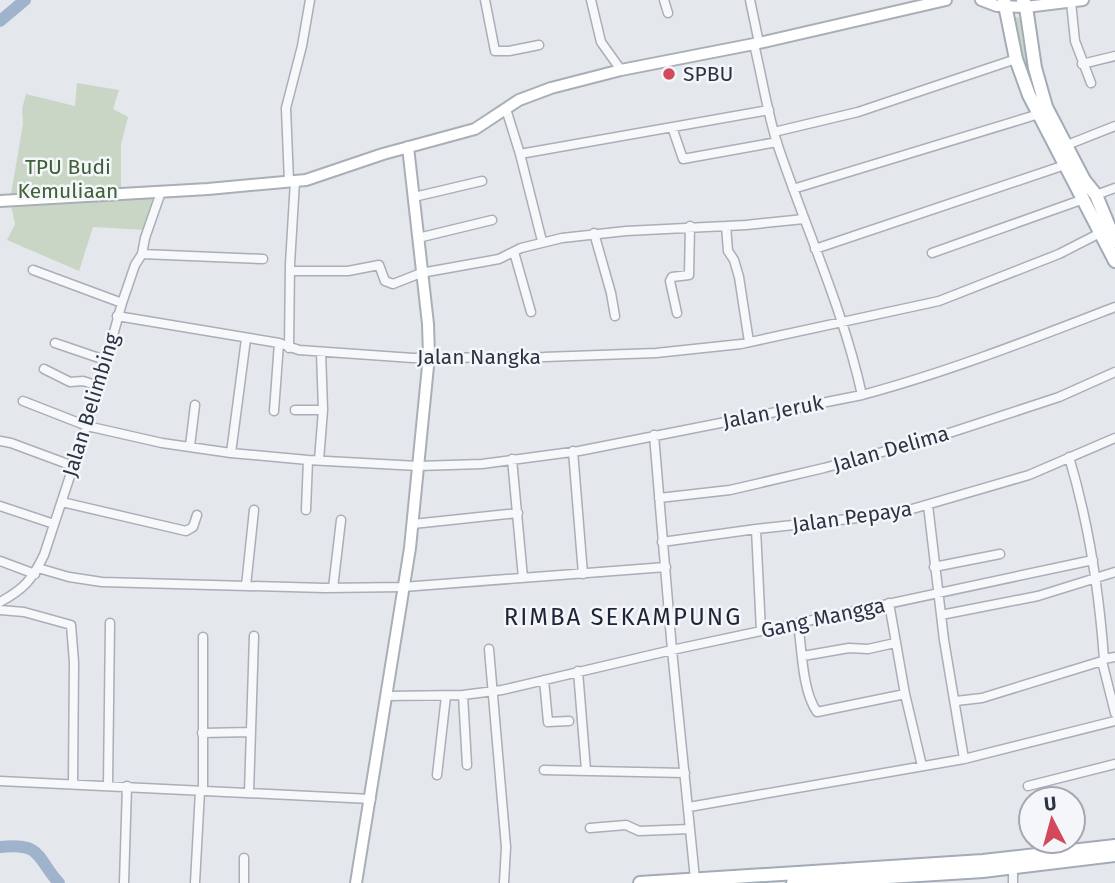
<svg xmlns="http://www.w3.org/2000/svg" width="1115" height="883" viewBox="0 0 1115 883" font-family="'Fira Sans',sans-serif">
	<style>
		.green { fill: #c9d6c5 }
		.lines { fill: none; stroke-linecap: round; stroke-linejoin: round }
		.river { stroke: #9fb4cc; stroke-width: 12 }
		.street-casing { stroke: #a9aeb7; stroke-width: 11 }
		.secondary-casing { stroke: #a9aeb7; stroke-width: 14 }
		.primary-casing { stroke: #a3abb8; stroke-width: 16 }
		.street { stroke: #f7f8fa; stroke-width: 8 }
		.secondary { stroke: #fff; stroke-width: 10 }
		.primary { stroke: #fff; stroke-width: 12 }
		.poi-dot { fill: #d1495b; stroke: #f4f6f9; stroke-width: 2.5 }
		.labels { text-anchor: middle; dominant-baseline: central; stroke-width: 5; stroke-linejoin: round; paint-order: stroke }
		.poi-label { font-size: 21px; fill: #2b3445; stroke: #f4f6f9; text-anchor: start }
		.park-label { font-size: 21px; fill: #3f6138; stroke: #f4f6f9 }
		.street-label { font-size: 21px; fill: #2b3445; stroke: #f4f6f9 }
		.quarter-label { font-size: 24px; letter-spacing: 2px; fill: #1d2536; stroke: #f4f6f9 }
	</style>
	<rect width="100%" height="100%" fill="#e4e7ec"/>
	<path class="green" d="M 1019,17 L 1030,66 L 1026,68 L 1021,63 L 1007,20 Z
		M 77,83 L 119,90 L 113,109 L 128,117 L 121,145 L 121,194 L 157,193 L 146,230 L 93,227 L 79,271 L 7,240 L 15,224 L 10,200 L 23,124 L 22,109 L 26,94 L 75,106 Z"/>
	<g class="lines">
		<path class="river" d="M 0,21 L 25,0
			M 0,847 C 43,842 36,858 59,883"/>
		<defs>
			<path id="street" d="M 485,0 L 495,51 L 509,51 L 539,45
				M 591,0 L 601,42 L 621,70
				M 664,0 L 668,13
				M 750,0 L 759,43
				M 1071,2 L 1075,41 L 1091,83
				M 754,44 C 762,77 767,111 777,143 C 805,227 843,308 862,395
				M 1082,64 L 1115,56
				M 506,109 L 520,154 L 542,241
				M 672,127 L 683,159 L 777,142
				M 774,132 L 858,112 L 1016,59
				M 1067,145 L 1115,126
				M 520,154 L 769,110
				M 289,182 L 286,108 L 302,46 L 310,0
				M 793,189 L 1039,114
				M 1096,195 L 1115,188
				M 414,197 L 482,181
				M 726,226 L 728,251 L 734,260 L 739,277 L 749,342
				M 594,233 L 611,293 L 615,316
				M 418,238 L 492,220
				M 815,249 L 1065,165
				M 514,252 L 531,312
				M 932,253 L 1081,200
				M 142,254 L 263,259
				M 33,270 L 122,303
				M 290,271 L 348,271 L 379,265 L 385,281 L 393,284 L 421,273 L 499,259 L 521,248 L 562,238 L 626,231 L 746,225 L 804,219
				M 677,313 L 670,281 L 672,277 L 689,275 L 690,226
				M 117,316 L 279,343 L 299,350 L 413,358 L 544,357 L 656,353 L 741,344 L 939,301 L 1059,254 L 1100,233
				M 55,343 L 105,360
				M 289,348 L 290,264 L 295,181
				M 44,369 L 70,382 L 83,381 L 99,386
				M 23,401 L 87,426 L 162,443 L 231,453 L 308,460 L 418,466 L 482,464 L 579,451 L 862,395 C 948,372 1032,339 1115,307
				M 295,410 L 323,410
				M 274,411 L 279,343
				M 654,435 L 672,650 L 695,879
				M 0,441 L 11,443 L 73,466
				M 190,446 L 195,405
				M 573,451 L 583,574
				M 231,453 L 246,339
				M 1069,457 C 1089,524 1099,590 1104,659 L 1102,661 L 1115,713
				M 512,459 L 523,578
				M 319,460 L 323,410 L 321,352
				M 659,498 L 730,490 L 824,468 L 937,437 L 1059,397 L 1115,372
				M 62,502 L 186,531 L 193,527 L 197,515
				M 928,505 L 944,640 L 964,759
				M 0,506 L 54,524
				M 306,510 L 308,460
				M 413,524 L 518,513
				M 756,529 L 761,631
				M 662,542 L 756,529 L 895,514 L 1029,475 L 1115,438
				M 0,561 L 35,574
				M 934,567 L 1000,554
				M 38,568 L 69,577 L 102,582 L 325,588 L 403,587 L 666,567
				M 246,586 L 254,510
				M 333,588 L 341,520
				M 0,602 C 24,589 32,580 44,555 L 96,397 L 122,303 L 135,265 L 142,254 L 145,238 L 161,192
				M 889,603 L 905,694 L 922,766
				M 0,610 L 24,612 L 71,625 L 74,662 L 73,784
				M 941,615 L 1038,596 L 1115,572
				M 798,623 C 802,649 802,691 817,712 L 905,694
				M 203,637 L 203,791
				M 489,649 L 506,847 L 504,883
				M 803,656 L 849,648 L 868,649 L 895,643
				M 1104,659 L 1115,657
				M 578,671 L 586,770
				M 544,680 L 548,722 L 569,721
				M 463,695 L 467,765
				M 386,696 L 463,695 L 502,690 L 672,650 L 1093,560
				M 956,701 L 982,698 L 1102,661
				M 202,733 L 251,732
				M 544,770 L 685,773
				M 437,775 L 446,696
				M 0,781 L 371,799
				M 108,785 L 110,623
				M 1028,786 L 1115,764
				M 249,793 L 254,636
				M 689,807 L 964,759 L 1115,721
				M 590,828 L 626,825 L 639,831 L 690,829
				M 124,883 L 127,786
				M 195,883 L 200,791
				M 244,883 L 244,858
				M 1013,883 L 1013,868"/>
			<path id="secondary" d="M 981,0 L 997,6 L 1026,7 L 1083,0
				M 0,201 L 208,189 L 306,180 L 383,154 L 475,129 L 519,100 L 551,88 L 621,70 L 759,43 L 946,0
				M 356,883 L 410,548 L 429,356 L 428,324 L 408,147"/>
			<path id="primary" d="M 1004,0 L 1016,59 L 1029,95 L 1115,261
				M 1023,0 L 1026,7 L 1035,68 L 1046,107 L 1084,180 L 1096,195 L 1115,241
				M 640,883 L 983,861 L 1115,846
				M 793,883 L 983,871 L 1115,855"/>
		</defs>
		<use href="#street" class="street-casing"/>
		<use href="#secondary" class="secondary-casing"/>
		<use href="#primary" class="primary-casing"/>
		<use href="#street" class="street"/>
		<use href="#secondary" class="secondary"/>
		<use href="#primary" class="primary"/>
	</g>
	<circle class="poi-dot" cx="669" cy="74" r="7"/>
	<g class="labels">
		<g class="poi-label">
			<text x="683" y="74">SPBU</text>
		</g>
		<g class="park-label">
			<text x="68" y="167">TPU Budi<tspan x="68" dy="24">Kemuliaan</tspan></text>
		</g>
		<g class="street-label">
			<text x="479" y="357">Jalan Nangka</text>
			<text transform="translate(91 405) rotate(-73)">Jalan Belimbing</text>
			<text transform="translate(773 412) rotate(-11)">Jalan Jeruk</text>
			<text transform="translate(891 449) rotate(-16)">Jalan Delima</text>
			<text transform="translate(852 517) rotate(-8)">Jalan Pepaya</text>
			<text transform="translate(823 618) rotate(-12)">Gang Mangga</text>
		</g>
		<g class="quarter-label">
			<text x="623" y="617">RIMBA SEKAMPUNG</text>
		</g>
	</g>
	<g transform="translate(1052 820) rotate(354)"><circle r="33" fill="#f4f6f9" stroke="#a4a8b1" stroke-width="2"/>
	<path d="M0-5L12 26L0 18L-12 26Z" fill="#d1495b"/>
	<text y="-10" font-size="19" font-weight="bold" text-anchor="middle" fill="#2b3445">U</text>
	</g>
</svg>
